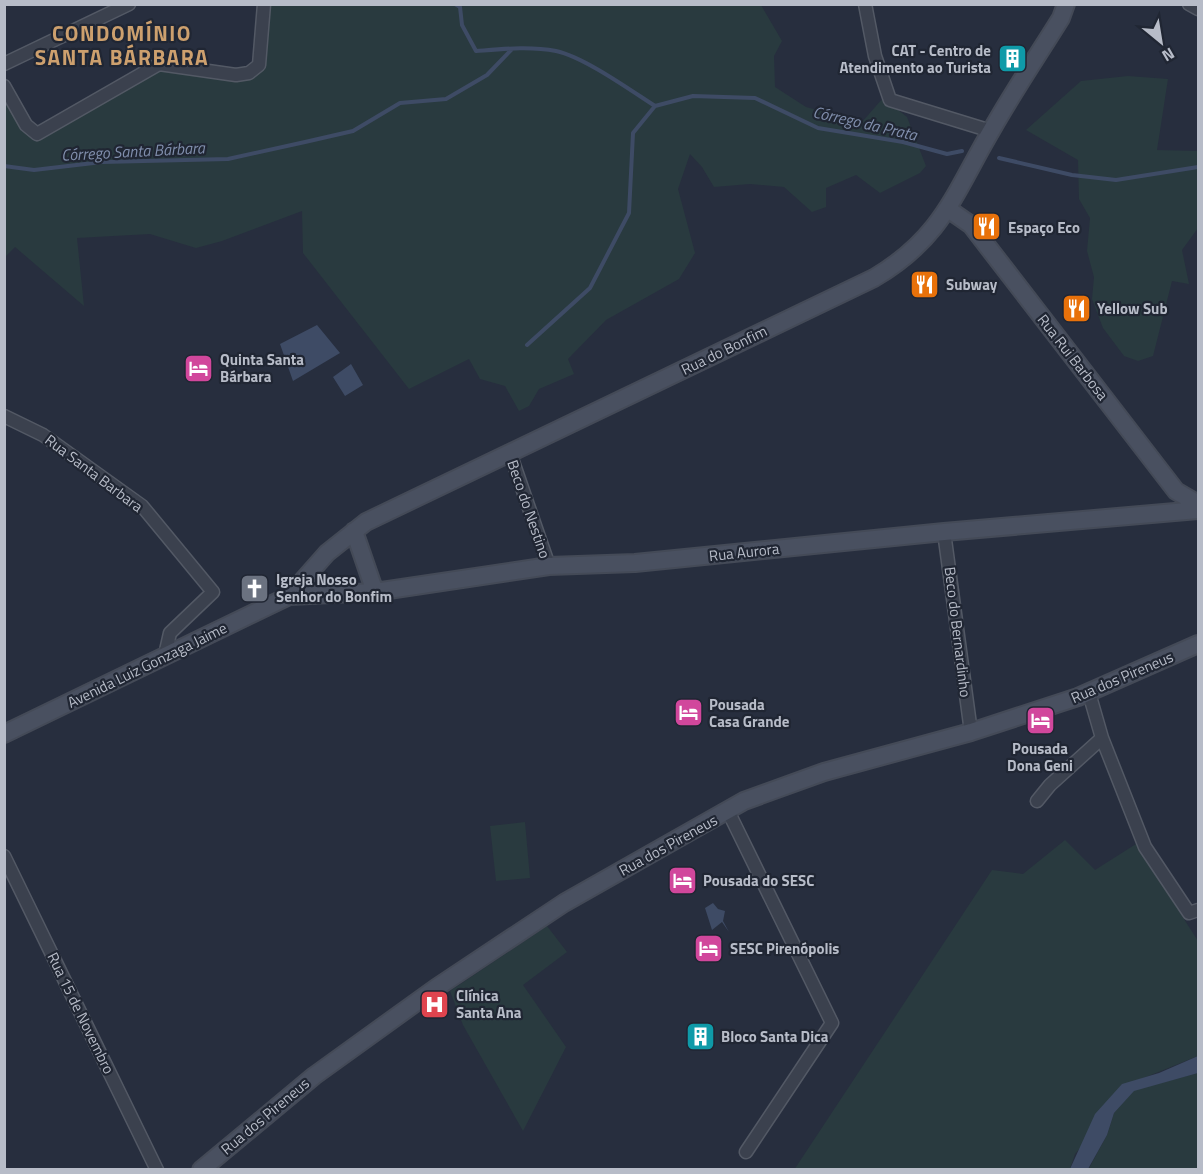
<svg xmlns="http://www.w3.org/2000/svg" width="1203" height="1174" viewBox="0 0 1203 1174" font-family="'Titillium Web',sans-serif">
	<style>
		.green { fill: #293a3f }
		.water { fill: #3e4b65 }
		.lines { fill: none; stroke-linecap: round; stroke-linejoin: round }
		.stream { stroke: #3e4b65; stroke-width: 4 }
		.street-casing { stroke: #535965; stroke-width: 15 }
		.secondary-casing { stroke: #444a57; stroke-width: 20 }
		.street { stroke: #3b414e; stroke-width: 12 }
		.secondary { stroke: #495060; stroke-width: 16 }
		.labels { text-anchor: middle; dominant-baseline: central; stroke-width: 4.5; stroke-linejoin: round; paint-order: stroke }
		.poi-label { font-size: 15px; font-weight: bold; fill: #b7bcc8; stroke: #202633; text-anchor: start }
		.street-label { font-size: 15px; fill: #b7bcc8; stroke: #202633 }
		.water-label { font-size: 16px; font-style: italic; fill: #818fad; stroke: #202633 }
		.district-label { font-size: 21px; font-weight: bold; letter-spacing: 1.5px; fill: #cda06e; stroke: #202633 }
	</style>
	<rect width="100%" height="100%" fill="#272e3e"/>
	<path class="green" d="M 267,5 L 761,5 L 782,41 L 774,56 L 775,87 L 806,107 L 862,122 L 883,98 L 907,117 L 926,166 L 920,173 L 880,193 L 856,175 L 826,188 L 826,207 L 812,212 L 784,187 L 750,184 L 714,187 L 702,167 L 690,154 L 678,189 L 695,253 L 679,279 L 606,320 L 568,359 L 574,374 L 539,389 L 529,406 L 519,411 L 505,386 L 480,379 L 469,359 L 409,389 L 303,253 L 302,211 L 222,241 L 196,248 L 150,234 L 77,238 L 84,306 L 15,247 L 5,257 L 5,94 L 34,141 L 158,67 L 206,72 L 260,68 Z
		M 1128,76 L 1168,79 L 1157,150 L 1198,151 L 1198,228 L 1182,250 L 1189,284 L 1172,281 L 1153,356 L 1138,361 L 1124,356 L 1103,328 L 1092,299 L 1094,277 L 1087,251 L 1090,218 L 1079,199 L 1078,160 L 1026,130 L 1081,81 Z
		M 525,822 L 530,878 L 496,881 L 490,826 Z
		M 1065,840 L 1095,870 L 1136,844 L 1198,941 L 1198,1056 L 1141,1079 L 1075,1154 L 1070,1169 L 794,1170 L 992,870 L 1023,874 Z
		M 547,926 L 567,952 L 523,985 L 566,1047 L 523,1131 L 463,1025 L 450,991 Z
		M 1198,1073 L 1198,1169 L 1088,1170 L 1107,1135 L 1114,1113 L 1134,1090 Z"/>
	<path class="water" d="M 317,325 L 340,353 L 293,381 L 280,344 Z
		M 351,364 L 363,385 L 345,396 L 333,377 Z
		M 713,903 L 718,909 L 725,911 L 723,921 L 729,932 L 722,922 L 712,930 L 705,908 Z
		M 1198,1056 L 1198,1073 L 1134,1091 L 1114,1113 L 1107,1135 L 1088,1169 L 1070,1169 L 1095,1114 L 1122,1084 L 1159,1073 Z"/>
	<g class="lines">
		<path class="stream" d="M 455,4 L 460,7 L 462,25 L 476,51 C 502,49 530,46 556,51 C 584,57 630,90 655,106 L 693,96 L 755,98 L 818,128 L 903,142 L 947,154 L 962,151
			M 999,158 L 1072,175 L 1116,180 L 1198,167
			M 4,166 L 34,170 L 102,162 L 228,159 L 305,142 L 353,131 L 400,103 L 446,99 L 487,75 L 512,49
			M 527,345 L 590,288 L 629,213 L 633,133 L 655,106"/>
		<defs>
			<path id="street" d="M 865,4 L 875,56 L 890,100 L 991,131
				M 1189,4 L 1198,9
				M 4,64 L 129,4
				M 4,86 L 26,125 L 37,134 L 159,64 L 236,75 L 249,73 L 259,65 L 264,4
				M 4,416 L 43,435 L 142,506 L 213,592 L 170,633 L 165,655
				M 510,453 L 549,566
				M 944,532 L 971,732
				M 1089,693 L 1102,738 L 1145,847 L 1189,913 L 1198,910
				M 1037,801 L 1050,785 L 1102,738
				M 728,811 L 832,1023 L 746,1152
				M 4,856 L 157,1170"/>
			<path id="secondary" d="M 948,209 L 971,225 L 1176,491 L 1198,504
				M 354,531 L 375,592
				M 289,596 L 375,592 L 549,566 L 635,563 L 944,532 L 1198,510
				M 4,734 L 289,596 L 327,553 L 366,522 L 874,278 C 942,238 954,194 991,131 C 1013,92 1038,55 1061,18 L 1066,4
				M 201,1170 L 314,1076 L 436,988 L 564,903 L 744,801 L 824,772 L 971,732 L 1078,697 L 1198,644"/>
		</defs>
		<use href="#street" class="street-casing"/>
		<use href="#secondary" class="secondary-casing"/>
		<use href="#street" class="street"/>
		<use href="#secondary" class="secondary"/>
	</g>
	<defs>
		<symbol id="building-square" viewBox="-11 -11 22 22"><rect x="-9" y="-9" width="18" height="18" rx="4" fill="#0f9aa8" stroke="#202633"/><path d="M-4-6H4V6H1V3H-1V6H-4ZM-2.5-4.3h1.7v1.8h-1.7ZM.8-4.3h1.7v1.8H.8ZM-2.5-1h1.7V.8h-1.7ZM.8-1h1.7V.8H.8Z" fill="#fff"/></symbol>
		<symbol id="restaurant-square" viewBox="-11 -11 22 22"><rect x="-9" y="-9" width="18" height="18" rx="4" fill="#e8710a" stroke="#202633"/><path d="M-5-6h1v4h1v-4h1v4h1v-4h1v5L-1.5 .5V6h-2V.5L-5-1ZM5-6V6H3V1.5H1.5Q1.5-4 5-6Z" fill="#fff"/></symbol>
		<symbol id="hotel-square" viewBox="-11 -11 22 22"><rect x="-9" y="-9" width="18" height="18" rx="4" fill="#d1479c" stroke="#202633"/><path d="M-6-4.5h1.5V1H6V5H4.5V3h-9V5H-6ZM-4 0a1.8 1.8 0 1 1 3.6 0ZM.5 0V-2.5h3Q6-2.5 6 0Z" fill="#fff"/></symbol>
		<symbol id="church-square" viewBox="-11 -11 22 22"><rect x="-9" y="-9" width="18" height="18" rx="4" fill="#6b7280" stroke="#202633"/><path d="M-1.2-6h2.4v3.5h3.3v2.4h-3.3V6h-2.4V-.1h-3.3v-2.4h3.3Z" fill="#fff"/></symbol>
		<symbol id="hospital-square" viewBox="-11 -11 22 22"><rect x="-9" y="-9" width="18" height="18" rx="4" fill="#e0444e" stroke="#202633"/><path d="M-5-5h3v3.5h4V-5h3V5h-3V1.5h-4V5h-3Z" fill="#fff"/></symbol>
	</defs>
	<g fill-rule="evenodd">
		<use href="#building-square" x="996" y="42" width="33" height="33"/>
		<use href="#restaurant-square" x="970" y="210" width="33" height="33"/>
		<use href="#restaurant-square" x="908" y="268" width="33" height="33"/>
		<use href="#restaurant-square" x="1060" y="292" width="33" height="33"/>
		<use href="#hotel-square" x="182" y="352" width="33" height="33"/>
		<use href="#church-square" x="238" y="572" width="33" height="33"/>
		<use href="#hotel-square" x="672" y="696" width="33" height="33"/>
		<use href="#hotel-square" x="1024" y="704" width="33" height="33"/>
		<use href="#hotel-square" x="666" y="864" width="33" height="33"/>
		<use href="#hotel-square" x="692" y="932" width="33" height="33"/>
		<use href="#hospital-square" x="418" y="988" width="33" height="33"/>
		<use href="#building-square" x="684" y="1020" width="33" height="33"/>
	</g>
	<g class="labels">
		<g class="poi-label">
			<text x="991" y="50" text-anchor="end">CAT - Centro de<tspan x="991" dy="17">Atendimento ao Turista</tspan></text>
			<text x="1008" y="227">Espaço Eco</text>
			<text x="946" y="284">Subway</text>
			<text x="1097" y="308">Yellow Sub</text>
			<text x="220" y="359">Quinta Santa<tspan x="220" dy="17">Bárbara</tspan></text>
			<text x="276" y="579">Igreja Nosso<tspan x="276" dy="17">Senhor do Bonfim</tspan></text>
			<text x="709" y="704">Pousada<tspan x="709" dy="17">Casa Grande</tspan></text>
			<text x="1040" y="748" text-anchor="middle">Pousada<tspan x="1040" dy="17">Dona Geni</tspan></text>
			<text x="703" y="880">Pousada do SESC</text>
			<text x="730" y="948">SESC Pirenópolis</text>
			<text x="456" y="995">Clínica<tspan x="456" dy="17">Santa Ana</tspan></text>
			<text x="721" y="1036">Bloco Santa Dica</text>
		</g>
		<g class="street-label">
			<text transform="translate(724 350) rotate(-26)">Rua do Bonfim</text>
			<text transform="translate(1073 357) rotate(52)">Rua Rui Barbosa</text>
			<text transform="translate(94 473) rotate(37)">Rua Santa Barbara</text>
			<text transform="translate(529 509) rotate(71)">Beco do Nestino</text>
			<text transform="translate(744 552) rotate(-6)">Rua Aurora</text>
			<text transform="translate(958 632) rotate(83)">Beco do Bernardinho</text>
			<text transform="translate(147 665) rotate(-26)">Avenida Luiz Gonzaga Jaime</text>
			<text transform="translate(1122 677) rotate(-23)">Rua dos Pireneus</text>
			<text transform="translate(668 845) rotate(-29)">Rua dos Pireneus</text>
			<text transform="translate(81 1013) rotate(64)">Rua 15 de Novembro</text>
			<text transform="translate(265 1116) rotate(-40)">Rua dos Pireneus</text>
		</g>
		<g class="water-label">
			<text transform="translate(865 123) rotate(13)">Córrego da Prata</text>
			<text transform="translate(133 151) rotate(-3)">Córrego Santa Bárbara</text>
		</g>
		<g class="district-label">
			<text x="122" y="33">CONDOMÍNIO<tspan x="122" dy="24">SANTA BÁRBARA</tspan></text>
		</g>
	</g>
	<rect width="1203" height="1174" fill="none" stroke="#b7bcc8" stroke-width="12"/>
	<g transform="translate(1161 42) rotate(150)" stroke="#202633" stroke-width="4.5" paint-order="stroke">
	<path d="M0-4.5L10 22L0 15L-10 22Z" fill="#b7bcc8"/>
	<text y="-9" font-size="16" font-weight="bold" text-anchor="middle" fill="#b7bcc8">N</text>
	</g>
</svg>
